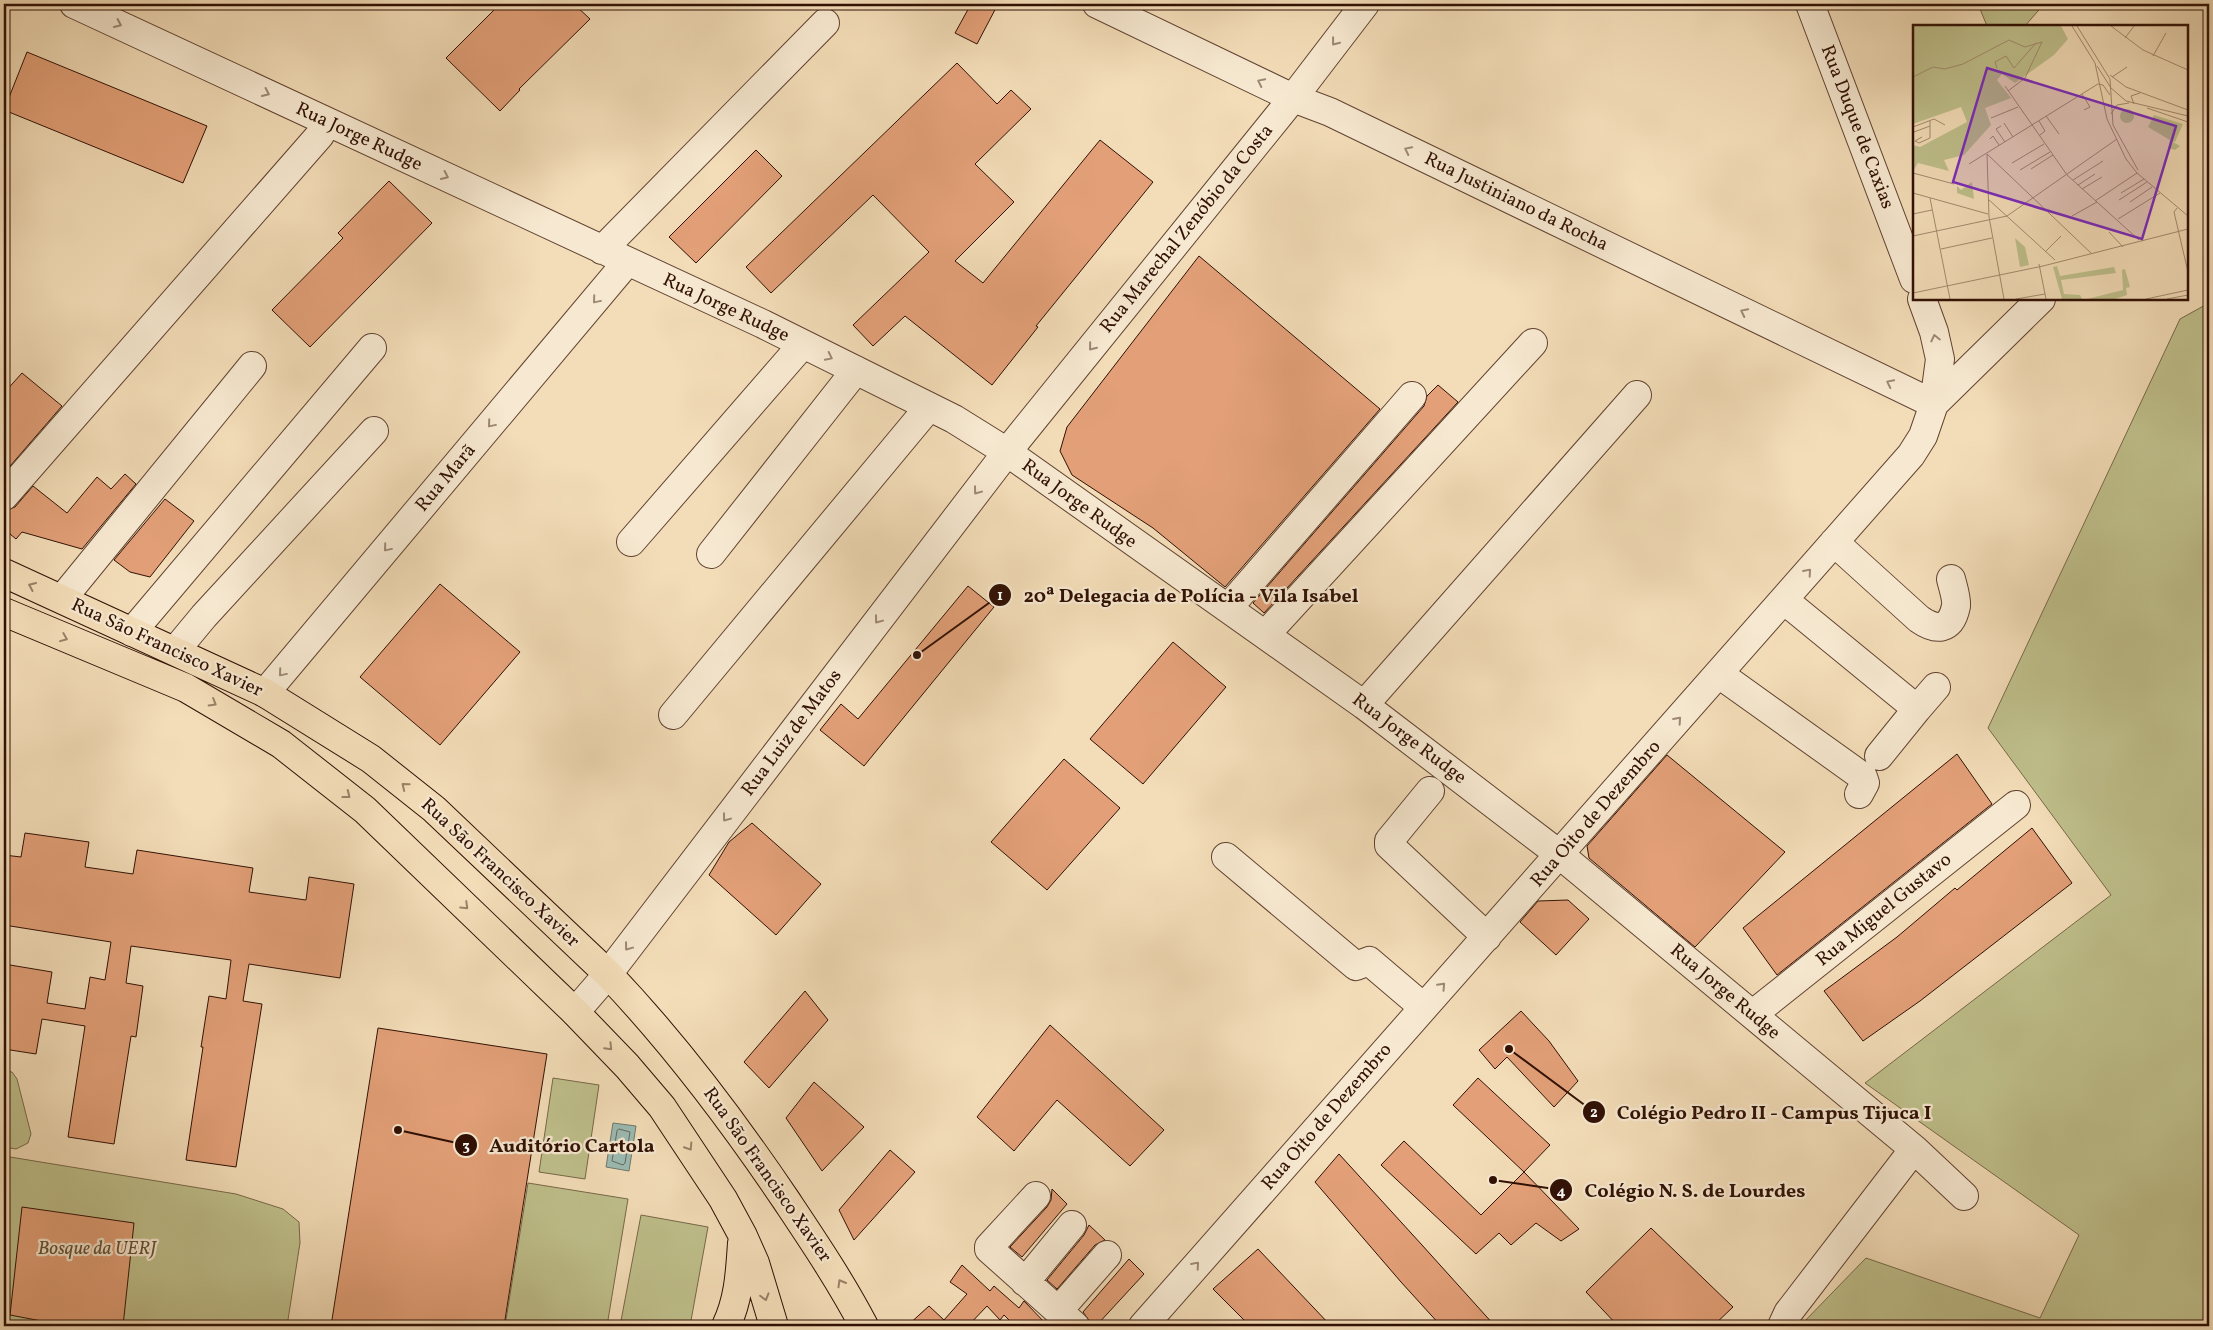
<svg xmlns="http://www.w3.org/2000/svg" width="2213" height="1330" viewBox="0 0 2213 1330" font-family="Vollkorn,serif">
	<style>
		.green { fill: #bfc08c; stroke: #786848 }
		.water { fill: #9bbbb3; stroke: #70776d }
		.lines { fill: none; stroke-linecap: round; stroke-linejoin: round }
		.shore { stroke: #66665c; stroke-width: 1 }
		.building { fill: #e3a078; stroke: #301004 }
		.minor-casing { stroke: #614331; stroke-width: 30 }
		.major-casing { stroke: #301004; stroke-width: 30 }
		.minor { stroke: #f7e9d1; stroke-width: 28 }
		.major { stroke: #f3ddb8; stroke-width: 28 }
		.oneway { stroke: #9d8775 }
		.oneway2 { stroke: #9b8167 }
		.labels { text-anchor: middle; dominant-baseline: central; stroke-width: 4.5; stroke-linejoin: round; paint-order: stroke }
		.street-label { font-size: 19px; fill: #301004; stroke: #f7e9d1 }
		.park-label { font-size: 19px; font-style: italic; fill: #624e34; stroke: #f7e9d1 }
		.inset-road { fill: none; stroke: #a58b70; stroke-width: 1 }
		.view { fill: #7b2cbf; fill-opacity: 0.15; stroke: #7b2cbf; stroke-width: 2.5 }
		.inset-edge { fill: none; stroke: #301004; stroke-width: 2.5 }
		.leader { fill: none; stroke: #301004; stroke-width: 2 }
		.callout-dot { fill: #301004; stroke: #f7e9d1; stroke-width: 2 }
		.mark-label { font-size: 15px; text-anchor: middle; font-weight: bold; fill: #fff }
		.callout-label { font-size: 20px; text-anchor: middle; font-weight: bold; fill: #301004; stroke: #f7e9d1; stroke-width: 4.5; stroke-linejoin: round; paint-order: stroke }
	</style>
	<rect width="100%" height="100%" fill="#f3ddb8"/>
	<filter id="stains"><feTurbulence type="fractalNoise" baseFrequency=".004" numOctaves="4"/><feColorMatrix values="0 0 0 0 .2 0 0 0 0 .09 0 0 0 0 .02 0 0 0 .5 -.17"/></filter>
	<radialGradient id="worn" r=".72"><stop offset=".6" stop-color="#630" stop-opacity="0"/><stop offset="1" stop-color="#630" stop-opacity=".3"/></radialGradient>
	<path class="green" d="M 1978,4 L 2044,4 L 2025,26 L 1987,26 Z
		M 2209,303 L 2209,1326 L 1800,1326 L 1866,1258 L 2040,1318 L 2079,1235 L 1865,1083 L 2111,895 L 1988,728 L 2180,319 Z
		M 4,1071 L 12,1072 L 17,1079 L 31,1134 L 28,1143 L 16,1149 L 4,1147 Z
		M 553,1078 L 599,1085 L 585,1179 L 539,1172 Z
		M 4,1156 L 236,1194 L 283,1209 L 299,1222 L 300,1243 L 287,1326 L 4,1326 Z
		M 528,1183 L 628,1199 L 607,1326 L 505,1326 Z
		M 641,1215 L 708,1227 L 690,1326 L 620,1326 Z"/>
	<path class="water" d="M 613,1123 L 636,1126 L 629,1171 L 606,1167 Z"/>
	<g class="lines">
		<path class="shore" d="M 619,1129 L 630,1132 L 625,1163 L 623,1165 L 612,1161 L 617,1131 Z"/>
	</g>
	<path class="building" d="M 500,4 L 574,4 L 590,19 L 519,89 L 520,90 L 500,111 L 446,58 Z
		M 971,4 L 998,4 L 977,44 L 955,33 Z
		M 27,52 L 207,126 L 183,183 L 4,110 Z
		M 957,63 L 997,104 L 1011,90 L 1031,109 L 975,164 L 1014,202 L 955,261 L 983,283 L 1100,140 L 1153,182 L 1036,326 L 1038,327 L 992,385 L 905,316 L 873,346 L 853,325 L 929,252 L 873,195 L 771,293 L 746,267 Z
		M 756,150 L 782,176 L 696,263 L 669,237 Z
		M 389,181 L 432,223 L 310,347 L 272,310 L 343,238 L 338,233 Z
		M 1199,256 L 1380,409 L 1225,587 L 1153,528 L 1072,475 L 1060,451 L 1067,427 Z
		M 22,373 L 62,406 L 4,473 L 4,393 Z
		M 1438,385 L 1458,402 L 1264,613 L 1253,603 L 1424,406 L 1427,396 Z
		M 125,474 L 136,484 L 82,549 L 22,532 L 16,539 L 4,529 L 4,511 L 15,507 L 33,486 L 67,513 L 97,477 L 111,489 Z
		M 165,499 L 194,521 L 150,577 L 130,572 L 114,560 Z
		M 440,584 L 520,652 L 440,745 L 360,677 Z
		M 968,586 L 994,607 L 864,766 L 820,730 L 841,704 L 858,719 Z
		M 1173,642 L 1226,687 L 1143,784 L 1090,739 Z
		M 1957,754 L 1992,804 L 1777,975 L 1743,928 Z
		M 1667,755 L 1785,852 L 1695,947 L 1589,858 L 1587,846 Z
		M 1064,759 L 1120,808 L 1047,890 L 991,842 Z
		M 752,823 L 821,884 L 776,935 L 709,875 L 729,842 Z
		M 2032,828 L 2072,883 L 1920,1001 L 1863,1041 L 1824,991 L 1897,937 L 1955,888 L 1957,890 Z
		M 25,833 L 89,842 L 85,867 L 133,874 L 137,850 L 253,868 L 249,892 L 306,900 L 309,877 L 354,884 L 340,978 L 249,964 L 243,1001 L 262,1004 L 236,1167 L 186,1160 L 203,1047 L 201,1047 L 209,996 L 226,999 L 231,960 L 131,946 L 126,983 L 143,986 L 136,1037 L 131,1036 L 114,1144 L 68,1137 L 85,1026 L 42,1019 L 36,1054 L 4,1049 L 4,964 L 52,972 L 47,1003 L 85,1009 L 90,977 L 105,980 L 111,942 L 4,925 L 4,855 L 21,857 Z
		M 1568,900 L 1589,919 L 1556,955 L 1520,922 L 1538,901 Z
		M 805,991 L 828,1020 L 769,1088 L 744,1062 Z
		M 1521,1011 L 1549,1041 L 1578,1081 L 1554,1107 L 1507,1057 L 1495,1069 L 1479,1050 Z
		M 1050,1025 L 1164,1130 L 1130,1166 L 1057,1100 L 1014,1151 L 977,1117 Z
		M 378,1028 L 547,1054 L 504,1326 L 331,1326 Z
		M 1478,1078 L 1550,1145 L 1524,1172 L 1453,1105 Z
		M 814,1082 L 864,1127 L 822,1171 L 786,1118 Z
		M 1404,1141 L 1481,1215 L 1524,1172 L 1579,1229 L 1561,1241 L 1536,1223 L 1511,1245 L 1499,1233 L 1476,1254 L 1381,1165 Z
		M 890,1150 L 915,1172 L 854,1240 L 839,1210 Z
		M 1339,1154 L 1422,1245 L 1495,1326 L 1441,1326 L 1401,1282 L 1315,1182 Z
		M 1052,1189 L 1067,1204 L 1022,1257 L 1010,1247 L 1047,1207 L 1051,1200 Z
		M 22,1207 L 134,1223 L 123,1326 L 68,1326 L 10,1315 Z
		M 1089,1225 L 1105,1240 L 1095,1245 L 1057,1289 L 1047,1280 L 1084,1235 Z
		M 1651,1228 L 1733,1307 L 1713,1326 L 1618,1326 L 1586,1292 Z
		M 1258,1249 L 1331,1326 L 1250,1326 L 1213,1289 Z
		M 1129,1259 L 1144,1274 L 1096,1326 L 1093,1326 L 1083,1312 Z
		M 962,1265 L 990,1291 L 994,1286 L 1019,1308 L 1024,1301 L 1048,1326 L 1004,1326 L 1009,1320 L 1004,1315 L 1000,1320 L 987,1306 L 968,1326 L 907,1326 L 929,1306 L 944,1320 L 967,1294 L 950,1282 Z"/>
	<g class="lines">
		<defs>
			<path id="minor" d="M 74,4 L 763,324 L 954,419 L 1007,452 L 1364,705 L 1559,854 L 1914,1149 L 1964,1196
				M 1097,4 L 1293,98 L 1330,112 L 1934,404
				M 1810,4 L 1914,279
				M 602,250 L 825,23
				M 1922,299 L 1934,332 L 1940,359 L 1934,404
				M 4,496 L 320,135
				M 631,542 L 803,344
				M 1834,542 L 1919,619 C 1936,631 1951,631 1956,606 C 1957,599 1953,587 1951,579
				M 711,554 L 856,370
				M 62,599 L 252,366
				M 1784,600 L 1917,709 L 1879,756
				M 1228,608 L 1412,396
				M 132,632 L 372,348
				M 1266,634 L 1533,343
				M 175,651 L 204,616 L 374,431
				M 1719,674 L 1863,777 L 1865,783 L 1859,794
				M 265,693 L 627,262
				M 1364,705 L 1637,395
				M 1917,709 L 1936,687
				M 673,715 L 929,407
				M 1430,791 L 1389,841 L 1389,845 L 1487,937
				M 1226,857 L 1356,966 L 1369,961 L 1423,1007
				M 575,1012 L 608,974 L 1007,452 L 1293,98 L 1365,4
				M 1753,1014 L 2016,805
				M 1036,1196 L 989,1247 L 989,1249 L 1075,1326
				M 1025,1282 L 1072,1225
				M 1058,1311 L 1107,1255
				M 1143,1326 L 1911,455 L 1923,436 L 1934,404 L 2041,299
				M 1782,1326 L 1788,1313 L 1914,1149"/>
			<path id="major" d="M 4,573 L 265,693 L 371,759 L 434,809 L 608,974 C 675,1044 732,1120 786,1200 C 814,1242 841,1282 864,1326
				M 4,612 L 186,688 L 281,744 L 365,810 L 575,1012 L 627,1066 L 662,1107 L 723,1199 L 743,1236 L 755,1263 L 774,1326
				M 726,1326 C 739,1299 740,1272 742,1243"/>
		</defs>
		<use href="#minor" class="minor-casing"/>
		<use href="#major" class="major-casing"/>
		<use href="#minor" class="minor"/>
		<use href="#major" class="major"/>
	</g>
	<defs><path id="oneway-chevron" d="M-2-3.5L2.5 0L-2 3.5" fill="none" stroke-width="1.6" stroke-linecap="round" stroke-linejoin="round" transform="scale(1.25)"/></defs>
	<g class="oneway">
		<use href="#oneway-chevron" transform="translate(118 24) rotate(25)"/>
		<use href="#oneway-chevron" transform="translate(1335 42) rotate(128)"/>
		<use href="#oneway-chevron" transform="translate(1261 82) rotate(-154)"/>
		<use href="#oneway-chevron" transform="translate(266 93) rotate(25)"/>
		<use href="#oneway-chevron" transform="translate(1408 150) rotate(-154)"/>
		<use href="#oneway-chevron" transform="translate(445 176) rotate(25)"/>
		<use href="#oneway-chevron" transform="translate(596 300) rotate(130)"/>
		<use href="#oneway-chevron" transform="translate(1744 312) rotate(-154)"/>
		<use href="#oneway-chevron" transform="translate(1935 338) rotate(-103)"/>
		<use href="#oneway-chevron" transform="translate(1092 347) rotate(129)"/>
		<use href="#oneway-chevron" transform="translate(829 357) rotate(26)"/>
		<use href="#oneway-chevron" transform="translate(1890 383) rotate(-154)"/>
		<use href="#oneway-chevron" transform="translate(491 424) rotate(130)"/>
		<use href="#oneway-chevron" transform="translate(977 491) rotate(127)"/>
		<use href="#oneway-chevron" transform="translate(387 548) rotate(130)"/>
		<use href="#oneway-chevron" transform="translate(1808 572) rotate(-49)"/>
		<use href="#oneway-chevron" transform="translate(878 620) rotate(127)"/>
		<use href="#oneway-chevron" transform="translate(282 673) rotate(130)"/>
		<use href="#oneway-chevron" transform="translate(1678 720) rotate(-48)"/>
		<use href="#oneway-chevron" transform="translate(726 818) rotate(127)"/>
		<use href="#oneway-chevron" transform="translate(628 947) rotate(127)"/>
		<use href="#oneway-chevron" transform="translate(1442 986) rotate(-47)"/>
		<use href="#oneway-chevron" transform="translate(1196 1265) rotate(-49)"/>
	</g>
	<g class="oneway2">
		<use href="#oneway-chevron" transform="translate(32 586) rotate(-156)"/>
		<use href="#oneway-chevron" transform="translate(64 638) rotate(22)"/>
		<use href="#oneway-chevron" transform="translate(213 703) rotate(31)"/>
		<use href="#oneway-chevron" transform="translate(405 786) rotate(-141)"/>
		<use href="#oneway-chevron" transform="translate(347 795) rotate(38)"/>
		<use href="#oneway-chevron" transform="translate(465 906) rotate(44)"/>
		<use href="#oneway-chevron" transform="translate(609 1047) rotate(46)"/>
		<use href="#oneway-chevron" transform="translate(689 1147) rotate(57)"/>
		<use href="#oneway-chevron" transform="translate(841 1283) rotate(-120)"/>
		<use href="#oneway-chevron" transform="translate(765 1297) rotate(74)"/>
	</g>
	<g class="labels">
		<g class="street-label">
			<text transform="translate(1857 127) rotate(69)">Rua Duque de Caxias</text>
			<text transform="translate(359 137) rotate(25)">Rua Jorge Rudge</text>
			<text transform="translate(1516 202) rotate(26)">Rua Justiniano da Rocha</text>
			<text transform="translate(1187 229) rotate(-51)">Rua Marechal Zenóbio da Costa</text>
			<text transform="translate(726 308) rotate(25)">Rua Jorge Rudge</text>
			<text transform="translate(446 478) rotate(-50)">Rua Marã</text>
			<text transform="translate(1079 504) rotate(36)">Rua Jorge Rudge</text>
			<text transform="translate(167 648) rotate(25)">Rua São Francisco Xavier</text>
			<text transform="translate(792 733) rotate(-53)">Rua Luiz de Matos</text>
			<text transform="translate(1409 739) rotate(37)">Rua Jorge Rudge</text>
			<text transform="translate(1596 814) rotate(-49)">Rua Oito de Dezembro</text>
			<text transform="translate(500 873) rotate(43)">Rua São Francisco Xavier</text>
			<text transform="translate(1884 910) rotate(-39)">Rua Miguel Gustavo</text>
			<text transform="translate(1725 992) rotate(40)">Rua Jorge Rudge</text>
			<text transform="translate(1327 1117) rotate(-49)">Rua Oito de Dezembro</text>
			<text transform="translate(767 1175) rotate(55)">Rua São Francisco Xavier</text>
		</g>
		<g class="park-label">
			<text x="97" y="1249">Bosque da UERJ</text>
		</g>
	</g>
	<g transform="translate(1913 25)">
		<rect width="275" height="275" fill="#f3ddb8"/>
		<path d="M 0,1 L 148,1 L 155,14 L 141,30 L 102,58 L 89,49 L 84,55 L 98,73 L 72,83 L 78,100 L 51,130 L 31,135 L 36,146 L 5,138 L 0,146 L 0,120 L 7,122 L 54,97 L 48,82 L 0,99 ZM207 91a7 7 0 1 1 14 0a7 7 0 1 1-14 0ZM 241,90 L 270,99 L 262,117 L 258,116 L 267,121 L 262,125 L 255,123 L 257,115 L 235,102 ZM 59,157 L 61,174 L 44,168 L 44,161 L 48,165 ZM 102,213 L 112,222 L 116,240 L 107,242 ZM 144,241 L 147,251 L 201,242 L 203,248 L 148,255 L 151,269 L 167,270 L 169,274 L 149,274 L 140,242 ZM 212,244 L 217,262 L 213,263 L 214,270 L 202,274 L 174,274 L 210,265 L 209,245 Z" fill="#bfc08c"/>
		<path class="inset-road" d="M 159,1 L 182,38 L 194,94 L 213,134 L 224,148 L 275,191M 164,1 L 197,54 L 200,100 L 225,145M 198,1 L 230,25 L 275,45M 212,13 L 221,1M 240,31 L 253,8M 184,41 L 198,63 L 213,76 L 275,91M 84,43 L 82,37 L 93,31 L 101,43 L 123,18M 197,50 L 213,62 L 275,85M 0,52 L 20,42 L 32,44 L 50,39 L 96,15 L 112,22 L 129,17 L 112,53 L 95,66M 199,52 L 214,42M 185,59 L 190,60 L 197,70M 92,61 L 154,150 L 226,215M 169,69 L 177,82 L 171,85M 221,79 L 218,71 L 227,68M 234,83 L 275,97M 198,89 L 204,80 L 216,78M 133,91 L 146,109M 78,93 L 105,82M 126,96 L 132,106 L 127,110M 91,98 L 100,112M 88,101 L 83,104 L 92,117M 0,102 L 21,94 L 32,100M 1,107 L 17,101M 9,112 L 2,116 L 6,118 L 17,113 L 17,96M 77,114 L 80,111 L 86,120M 74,129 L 76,192 L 91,274M 74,129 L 179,229M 99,138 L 131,119M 56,139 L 185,59M 118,144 L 140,130M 107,145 L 137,127M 0,148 L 41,159M 160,155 L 190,136M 165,160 L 182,149M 169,164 L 189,152M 0,168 L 75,189M 208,168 L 231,154M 17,173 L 37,274M 75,174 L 142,235M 206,175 L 234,157M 182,176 L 224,148M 217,177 L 239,162M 264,183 L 261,187 L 275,247M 0,189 L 19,185M 159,191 L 184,177M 205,194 L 247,168M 196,207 L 210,222M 0,211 L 94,191 L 204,114M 28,224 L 79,213M 132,227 L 148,211M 126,239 L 133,274M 0,268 L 130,241 L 275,204M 103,274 L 132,269M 233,274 L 275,265M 254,274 L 275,270"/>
		<path class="view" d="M 74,43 L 263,101 L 229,214 L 40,157 Z"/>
		<rect width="275" height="275" class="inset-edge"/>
	</g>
	<path class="leader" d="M917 655L1000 595M1509 1049L1594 1112M398 1130L466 1145M1493 1180L1561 1190"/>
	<g class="callout-dot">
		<circle cx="917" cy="655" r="5"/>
		<circle cx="1509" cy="1049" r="5"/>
		<circle cx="398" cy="1130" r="5"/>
		<circle cx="1493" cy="1180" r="5"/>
		<circle cx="1000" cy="595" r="12"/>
		<circle cx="1594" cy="1112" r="12"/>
		<circle cx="466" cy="1145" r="12"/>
		<circle cx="1561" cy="1190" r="12"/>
	</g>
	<g class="mark-label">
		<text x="1000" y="600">1</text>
		<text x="1594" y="1117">2</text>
		<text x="466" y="1150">3</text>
		<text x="1561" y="1196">4</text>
	</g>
	<g class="callout-label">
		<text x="1191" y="602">20ª Delegacia de Polícia - Vila Isabel</text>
		<text x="1774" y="1119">Colégio Pedro II - Campus Tijuca I</text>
		<text x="572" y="1152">Auditório Cartola</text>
		<text x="1695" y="1197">Colégio N. S. de Lourdes</text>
	</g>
	<rect width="2213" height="1330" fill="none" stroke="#f3ddb8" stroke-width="20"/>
	<rect x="5" y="5" width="2203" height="1320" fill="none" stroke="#301004" stroke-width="2.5"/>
	<rect x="10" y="10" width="2193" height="1310" fill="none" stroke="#301004"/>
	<rect width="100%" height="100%" filter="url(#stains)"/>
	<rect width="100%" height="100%" fill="url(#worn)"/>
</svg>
